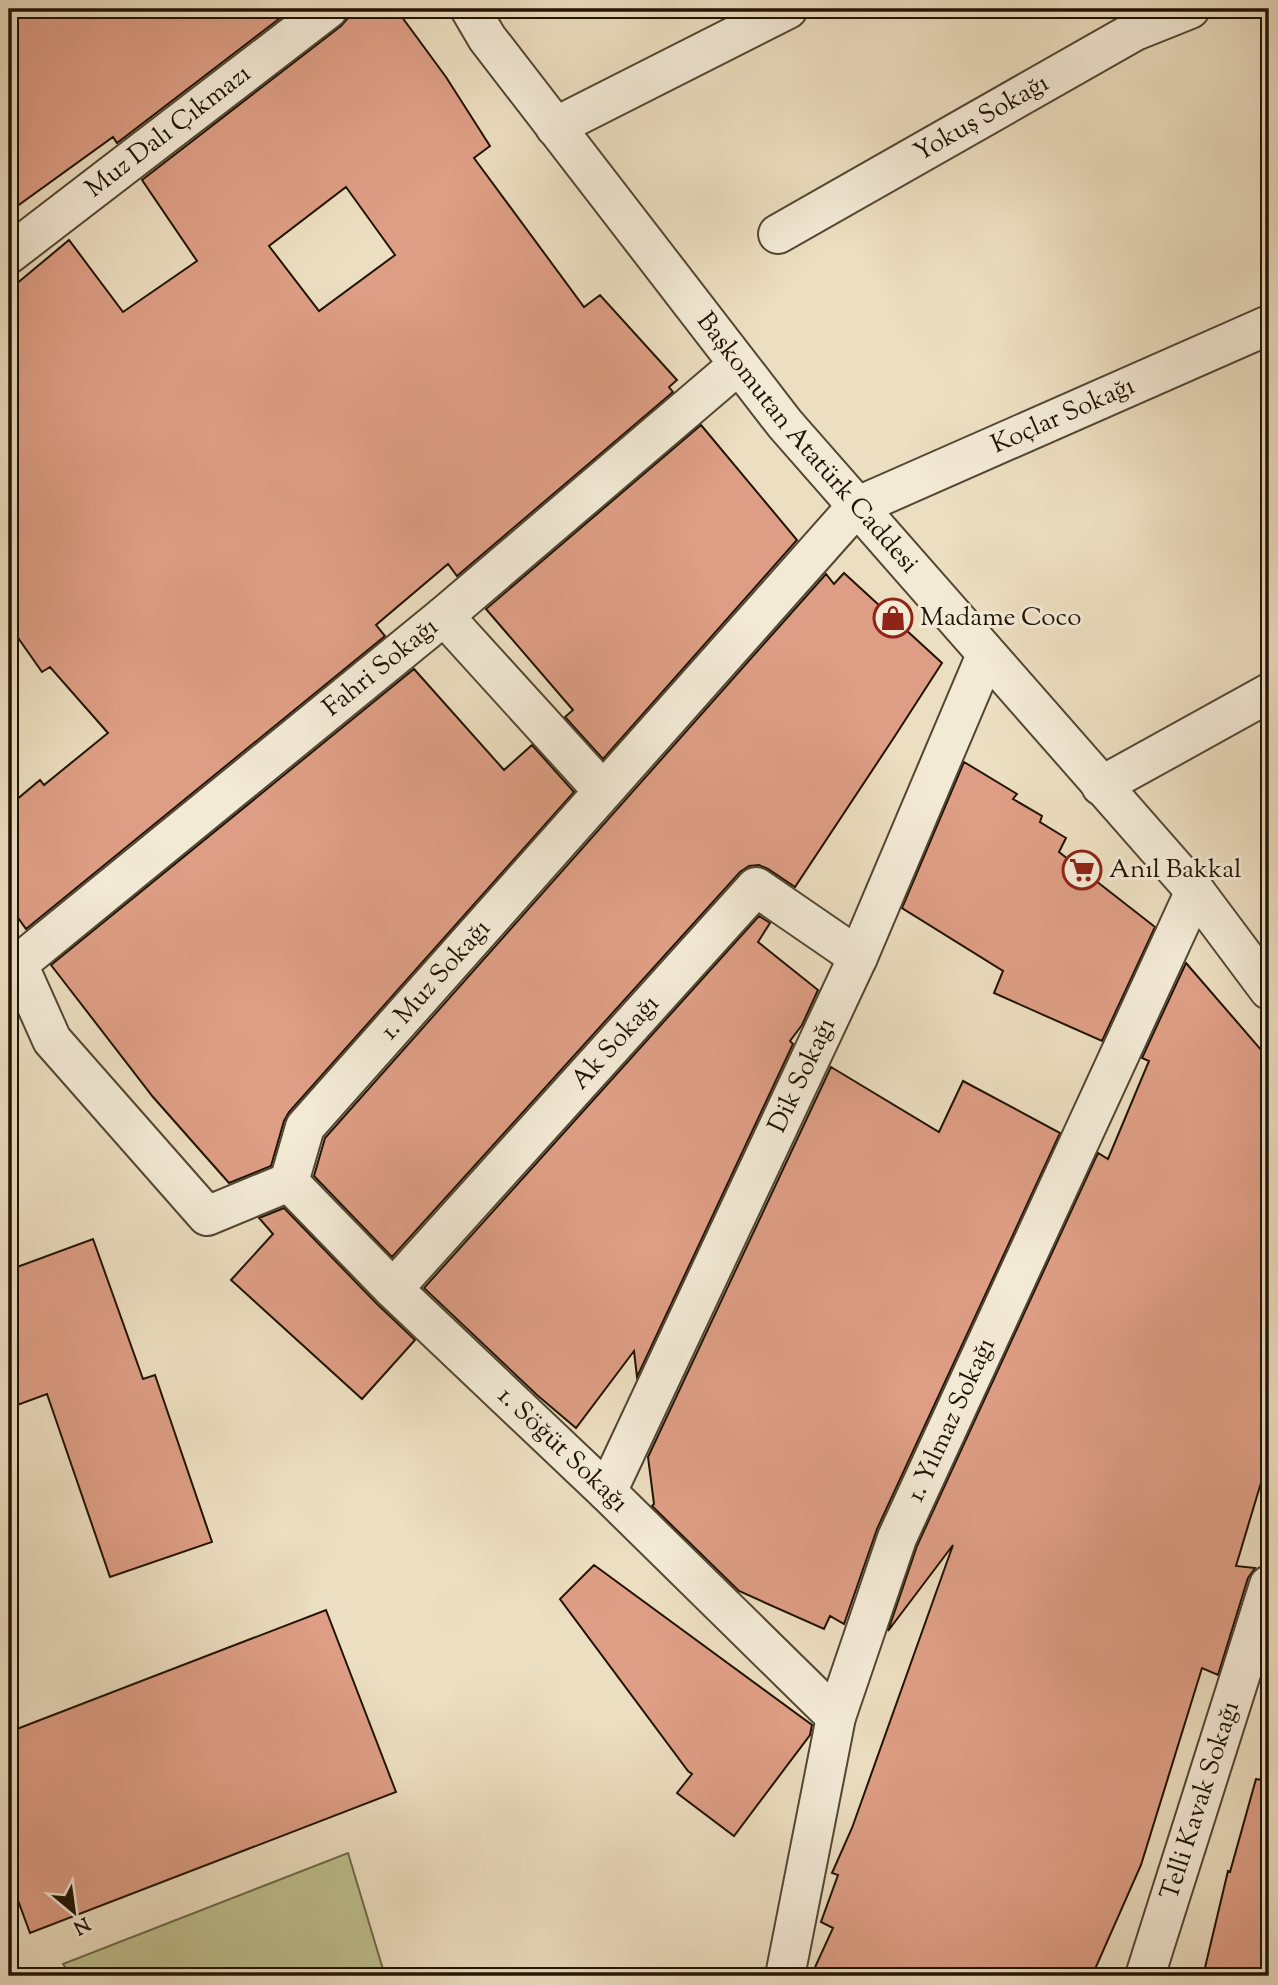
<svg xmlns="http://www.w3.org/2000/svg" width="1278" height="1985" viewBox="0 0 1278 1985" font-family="'Sorts Mill Goudy',serif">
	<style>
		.green { fill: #bebf8e; stroke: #6f6948; stroke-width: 2 }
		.building { fill: #de9e85; stroke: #201303; stroke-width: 2; fill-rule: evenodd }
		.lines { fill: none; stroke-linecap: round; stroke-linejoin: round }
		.minor-casing { stroke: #534632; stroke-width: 42 }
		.minor { stroke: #f3ead6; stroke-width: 38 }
		.labels { text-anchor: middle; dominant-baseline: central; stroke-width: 6; stroke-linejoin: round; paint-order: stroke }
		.street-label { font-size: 26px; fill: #201303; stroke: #f3ead6 }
		.poi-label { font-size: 26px; fill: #201303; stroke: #f3ead6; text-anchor: start }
	</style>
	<rect width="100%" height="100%" fill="#ecdec0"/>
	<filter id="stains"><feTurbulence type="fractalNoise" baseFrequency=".00286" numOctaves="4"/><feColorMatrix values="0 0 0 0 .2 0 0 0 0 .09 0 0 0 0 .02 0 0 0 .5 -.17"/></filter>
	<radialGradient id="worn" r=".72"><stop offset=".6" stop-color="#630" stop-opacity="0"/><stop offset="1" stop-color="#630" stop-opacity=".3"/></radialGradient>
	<path class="green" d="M 348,1853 L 385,1976 L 71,1976 L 63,1964 Z"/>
	<path class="building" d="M 9,9 L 292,9 L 117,143 L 113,137 L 9,212 Z
		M 349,9 L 396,9 L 446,77 L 490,146 L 474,158 L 584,307 L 600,295 L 677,380 L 669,387 L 673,392 L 457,576 L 448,564 L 376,625 L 385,636 L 26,929 L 9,905 L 9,806 L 40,780 L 44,785 L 108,733 L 50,667 L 42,672 L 9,625 L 9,290 L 69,240 L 123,312 L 197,261 L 142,180 L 341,26 L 348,18 ZM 346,187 L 395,255 L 319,311 L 269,246 Z
		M 701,425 L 797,540 L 603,759 L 565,717 L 573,710 L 486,609 Z
		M 844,573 L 942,663 L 893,739 L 795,887 L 768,869 L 759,865 L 749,866 L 740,872 L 392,1257 L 314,1176 L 325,1138 L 826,574 L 834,584 Z
		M 414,669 L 504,770 L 532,745 L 574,792 L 289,1112 L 284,1121 L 271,1166 L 229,1183 L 153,1097 L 51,965 Z
		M 964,762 L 1017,794 L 1013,799 L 1042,816 L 1040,822 L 1066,838 L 1059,852 L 1155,927 L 1102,1041 L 994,993 L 1003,971 L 902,908 Z
		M 759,916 L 770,923 L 758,942 L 818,990 L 802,1025 L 790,1041 L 793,1044 L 637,1377 L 634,1351 L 576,1428 L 537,1395 L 424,1288 Z
		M 1186,963 L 1269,1059 L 1269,1456 L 1236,1566 L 1255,1568 L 1248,1578 L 1218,1675 L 1202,1668 L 1141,1865 L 1092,1976 L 811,1976 L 833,1928 L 821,1922 L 838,1875 L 832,1873 L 852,1828 L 953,1545 L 888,1631 L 917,1546 L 1098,1153 L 1108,1159 L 1149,1061 L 1142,1058 Z
		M 831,1067 L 939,1132 L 963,1081 L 1060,1133 L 877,1529 L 844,1624 L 830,1616 L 824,1629 L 739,1591 L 652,1506 L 654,1504 L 648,1457 Z
		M 284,1208 L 377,1304 L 415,1340 L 362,1399 L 231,1280 L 273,1234 L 259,1218 Z
		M 93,1239 L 143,1379 L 155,1375 L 212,1542 L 110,1577 L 47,1394 L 9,1408 L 9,1270 Z
		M 594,1565 L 812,1725 L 810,1735 L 734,1836 L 677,1793 L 692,1774 L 688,1771 L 560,1599 Z
		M 326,1610 L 396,1792 L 30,1933 L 9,1876 L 9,1732 Z
		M 1256,1779 L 1269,1781 L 1269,1976 L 1203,1976 L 1228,1871 L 1230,1872 Z"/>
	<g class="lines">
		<defs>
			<g id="minor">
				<path id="s1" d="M 470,9 L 487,38 L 785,424 L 1195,891 L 1269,990"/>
				<path d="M 555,127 L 788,9"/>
				<path id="s2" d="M 778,234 L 1135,31 L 1190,9"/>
				<path id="s3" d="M 9,254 L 328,9"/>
				<path d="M 444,616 L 603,791"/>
				<path d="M 1101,786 L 1269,693"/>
				<path id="s4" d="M 289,1182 L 207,1216 L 52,1040 L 18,964 L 444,616 L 738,365"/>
				<path id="s5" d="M 289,1182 L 305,1127 L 856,507 L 1269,325"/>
				<path id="s6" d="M 289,1182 L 393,1289 L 607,1492 L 836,1717"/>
				<path id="s7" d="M 393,1289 L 756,887 L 858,957"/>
				<path id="s8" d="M 607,1492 L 858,957 L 986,655"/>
				<path id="s9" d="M 785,1976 L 836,1717 L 897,1538 L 1195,891"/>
				<path id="s10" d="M 1145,1976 L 1269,1585"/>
			</g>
		</defs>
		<use href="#minor" class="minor-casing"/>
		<use href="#minor" class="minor"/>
	</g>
	<defs>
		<symbol id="shop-ring" viewBox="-11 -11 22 22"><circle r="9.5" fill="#f3ead6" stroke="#8f2418" stroke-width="1.5"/><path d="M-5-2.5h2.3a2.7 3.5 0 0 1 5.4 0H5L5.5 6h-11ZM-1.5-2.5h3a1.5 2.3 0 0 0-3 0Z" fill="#8f2418"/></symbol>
		<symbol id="supermarket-ring" viewBox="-11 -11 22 22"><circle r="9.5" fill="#f3ead6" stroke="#8f2418" stroke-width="1.5"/><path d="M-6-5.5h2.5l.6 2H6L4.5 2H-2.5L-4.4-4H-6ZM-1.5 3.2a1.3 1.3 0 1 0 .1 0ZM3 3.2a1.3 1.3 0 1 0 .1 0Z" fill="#8f2418"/></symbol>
	</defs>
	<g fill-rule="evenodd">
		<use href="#shop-ring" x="871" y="596" width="44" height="44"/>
		<use href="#supermarket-ring" x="1060" y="848" width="44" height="44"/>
	</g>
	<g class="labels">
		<g class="street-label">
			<text stroke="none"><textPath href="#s2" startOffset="234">Yokuş Sokağı</textPath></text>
			<text stroke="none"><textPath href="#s3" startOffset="201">Muz Dalı Çıkmazı</textPath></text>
			<text stroke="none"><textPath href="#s5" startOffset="1113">Koçlar Sokağı</textPath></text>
			<text stroke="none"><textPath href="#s1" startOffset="550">Başkomutan Atatürk Caddesi</textPath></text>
			<text stroke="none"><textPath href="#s4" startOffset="875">Fahri Sokağı</textPath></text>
			<text stroke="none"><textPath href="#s5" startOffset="254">1. Muz Sokağı</textPath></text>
			<text stroke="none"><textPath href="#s7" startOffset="332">Ak Sokağı</textPath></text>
			<text stroke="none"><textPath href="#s8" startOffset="460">Dik Sokağı</textPath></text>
			<text stroke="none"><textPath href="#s9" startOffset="583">1. Yılmaz Sokağı</textPath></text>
			<text stroke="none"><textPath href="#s6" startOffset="383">1. Söğüt Sokağı</textPath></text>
			<text stroke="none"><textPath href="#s10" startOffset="184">Telli Kavak Sokağı</textPath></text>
		</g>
		<g class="poi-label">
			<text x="920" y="618">Madame Coco</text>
			<text x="1109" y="870">Anıl Bakkal</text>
		</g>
	</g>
	<rect width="1278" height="1985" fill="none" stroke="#ecdec0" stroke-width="35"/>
	<rect x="10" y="10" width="1257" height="1964" fill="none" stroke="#201303" stroke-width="3.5"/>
	<rect x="18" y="18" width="1243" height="1950" fill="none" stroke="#201303" stroke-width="2"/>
	<g transform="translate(74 1912) rotate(151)" stroke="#f3ead6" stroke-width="5" paint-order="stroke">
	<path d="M0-5L12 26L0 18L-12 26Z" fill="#201303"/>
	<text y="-10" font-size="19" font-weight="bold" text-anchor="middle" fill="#201303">N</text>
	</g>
	<rect width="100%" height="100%" filter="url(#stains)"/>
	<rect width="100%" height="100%" fill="url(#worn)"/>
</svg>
